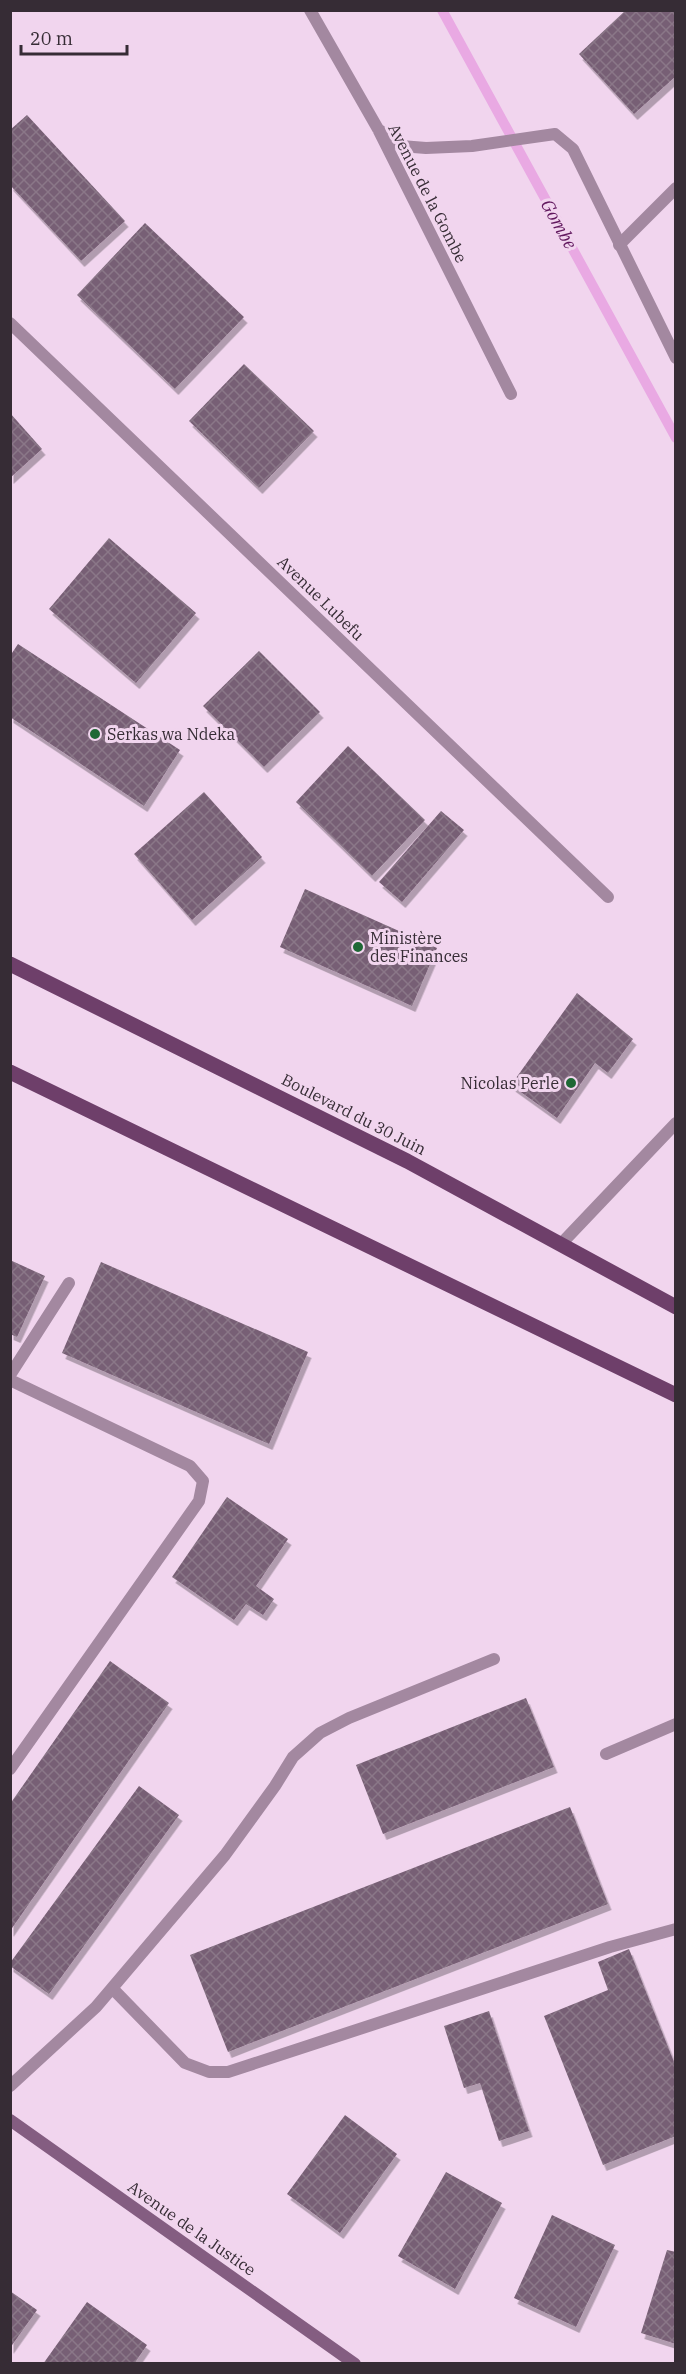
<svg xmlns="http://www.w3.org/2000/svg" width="686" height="2374" viewBox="0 0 686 2374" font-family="'IBM Plex Serif',serif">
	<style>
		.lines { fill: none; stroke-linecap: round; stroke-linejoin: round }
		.stream { stroke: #e9a9e3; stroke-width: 10 }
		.building { fill: url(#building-cross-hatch); filter: url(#shadow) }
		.lane { stroke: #a388a0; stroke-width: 12 }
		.street { stroke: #a388a0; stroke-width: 12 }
		.secondary { stroke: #845d81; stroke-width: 12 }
		.primary { stroke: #6e3f6a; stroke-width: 15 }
		.poi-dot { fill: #1e6835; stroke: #f1d5ee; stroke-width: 2 }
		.labels { text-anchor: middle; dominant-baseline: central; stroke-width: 6; stroke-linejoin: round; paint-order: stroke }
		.street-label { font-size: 16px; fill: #362c35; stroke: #f1d5ee }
		.poi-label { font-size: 16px; fill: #362c35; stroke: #f1d5ee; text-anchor: start }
		.water-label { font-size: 18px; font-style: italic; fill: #61185e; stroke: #f1d5ee }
	</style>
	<defs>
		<pattern id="building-cross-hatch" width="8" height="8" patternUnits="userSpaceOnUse" patternTransform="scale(1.5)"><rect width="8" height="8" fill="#775f74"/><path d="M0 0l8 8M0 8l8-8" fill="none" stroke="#8a7788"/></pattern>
		<filter id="shadow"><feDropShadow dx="3.5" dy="6" stdDeviation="0" flood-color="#0004"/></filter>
	</defs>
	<rect width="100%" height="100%" fill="#f1d5ee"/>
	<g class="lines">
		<path class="stream" d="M 442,10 L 676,438"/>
	</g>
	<path class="building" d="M 626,10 L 676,10 L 676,76 L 634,114 L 579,54 Z
		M 27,115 L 125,221 L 81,261 L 10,185 L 10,130 Z
		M 145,223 L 244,317 L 175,389 L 77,295 Z
		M 244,364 L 314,431 L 259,488 L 189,421 Z
		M 10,413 L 42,449 L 10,478 Z
		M 109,538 L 196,613 L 136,683 L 49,609 Z
		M 18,644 L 180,750 L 144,806 L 10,717 L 10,656 Z
		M 259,651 L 320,712 L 264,767 L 203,706 Z
		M 348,746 L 425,820 L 372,876 L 296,802 Z
		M 204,792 L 262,857 L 192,920 L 134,854 Z
		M 441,811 L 464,830 L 402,902 L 379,882 Z
		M 305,889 L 437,948 L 412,1006 L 280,947 Z
		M 577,993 L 633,1039 L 608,1073 L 595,1063 L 557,1118 L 511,1085 Z
		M 10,1260 L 45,1276 L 17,1337 L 10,1334 Z
		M 101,1262 L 308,1352 L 269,1444 L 62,1353 Z
		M 227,1497 L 288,1539 L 256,1586 L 274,1599 L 263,1615 L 246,1604 L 234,1620 L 172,1577 Z
		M 110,1661 L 169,1703 L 10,1931 L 10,1804 Z
		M 526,1698 L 554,1767 L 383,1834 L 356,1765 Z
		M 139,1786 L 179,1815 L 49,1994 L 10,1966 L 10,1963 Z
		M 570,1807 L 608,1904 L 228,2052 L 190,1955 Z
		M 629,1949 L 676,2067 L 676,2136 L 603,2165 L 544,2016 L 608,1990 L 598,1962 Z
		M 489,2011 L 529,2131 L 499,2141 L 480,2083 L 464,2088 L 444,2026 Z
		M 345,2115 L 397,2154 L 340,2233 L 287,2194 Z
		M 446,2172 L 502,2203 L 455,2289 L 398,2256 Z
		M 552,2215 L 615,2245 L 576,2327 L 514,2298 Z
		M 667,2250 L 676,2252 L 676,2344 L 641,2333 Z
		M 10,2291 L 37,2310 L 10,2348 Z
		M 87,2302 L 147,2345 L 134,2364 L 43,2364 Z"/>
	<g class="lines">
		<path class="lane" d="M 619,245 L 676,188
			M 10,1375 L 69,1283
			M 10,1380 L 190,1466 L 203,1481 L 199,1501 L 10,1769
			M 606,1754 L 676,1724
			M 112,1988 L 185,2063 L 209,2072 L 228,2072 L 610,1947 L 676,1929
			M 10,2086 L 96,2007 L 225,1855 L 275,1786 L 293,1757 L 320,1733 L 349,1718 L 494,1659"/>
		<path class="street" d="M 310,10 L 378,129 L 511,394
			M 378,129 L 401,146 L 426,148 L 472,146 L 555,134 L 573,149 L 676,358
			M 10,323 L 608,897
			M 561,1244 L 676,1123"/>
		<path class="secondary" d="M 10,2120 L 355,2364"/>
		<path class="primary" d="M 10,964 L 407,1161 L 676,1307
			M 10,1072 L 676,1395"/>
	</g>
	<g class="poi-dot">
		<circle cx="95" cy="734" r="6"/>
		<circle cx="358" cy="947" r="6"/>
		<circle cx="571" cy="1083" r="6"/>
	</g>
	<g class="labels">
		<g class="street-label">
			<text transform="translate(428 193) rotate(63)">Avenue de la Gombe</text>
			<text transform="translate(321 598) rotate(44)">Avenue Lubefu</text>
			<text transform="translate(354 1114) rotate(27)">Boulevard du 30 Juin</text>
			<text transform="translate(192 2228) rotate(35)">Avenue de la Justice</text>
		</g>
		<g class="poi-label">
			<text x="107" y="734">Serkas wa Ndeka</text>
			<text x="370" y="938">Ministère<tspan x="370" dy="18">des Finances</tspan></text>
			<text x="559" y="1083" text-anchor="end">Nicolas Perle</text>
		</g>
		<g class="water-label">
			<text transform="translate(559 224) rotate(61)">Gombe</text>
		</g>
	</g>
	<rect width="686" height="2374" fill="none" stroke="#362c35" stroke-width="24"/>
	<path d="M21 45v9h106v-9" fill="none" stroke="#362c35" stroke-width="3"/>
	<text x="30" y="45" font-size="18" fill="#362c35" stroke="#f1d5ee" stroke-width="4.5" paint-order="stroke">20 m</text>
</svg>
